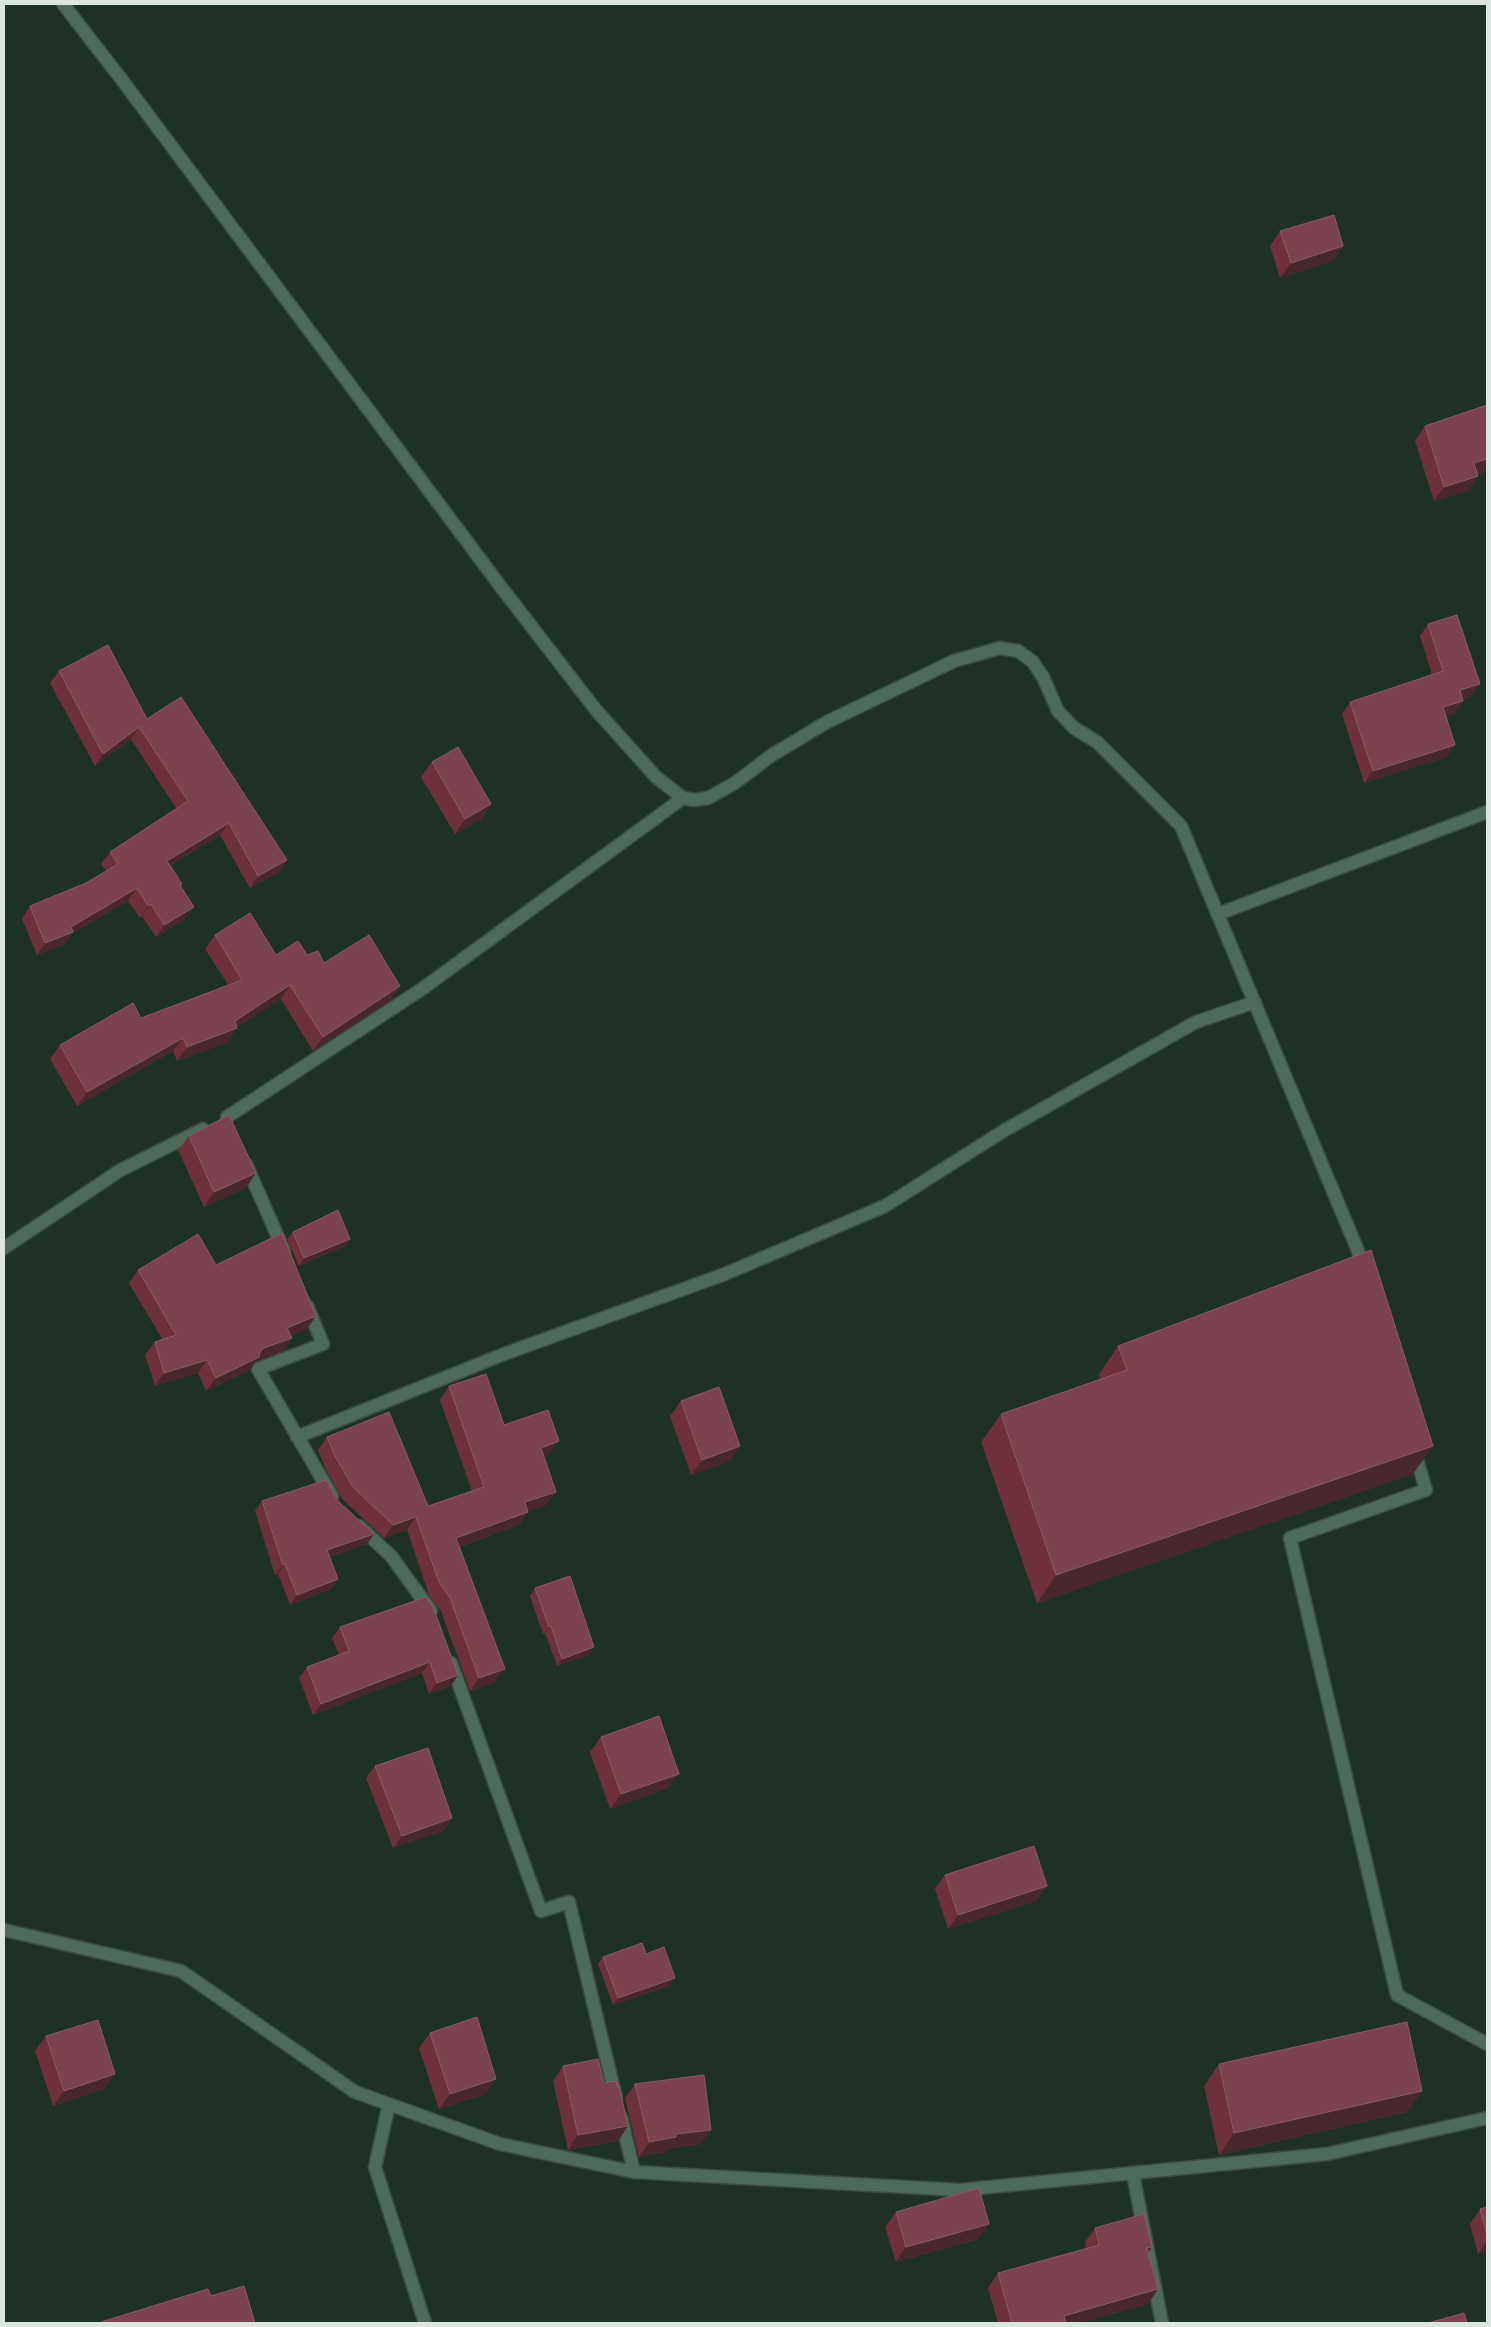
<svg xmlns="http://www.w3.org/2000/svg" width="1491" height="2327" viewBox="0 0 1491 2327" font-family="'Source Serif 4',serif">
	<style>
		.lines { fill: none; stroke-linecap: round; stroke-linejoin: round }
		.minor-casing { stroke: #3c4e45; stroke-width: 15 }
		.minor { stroke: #4c6b5b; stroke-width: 12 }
		.wall { fill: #6e303d }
		.shaded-wall { fill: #49282d }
		.building { fill: #7a434f; stroke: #895d66 }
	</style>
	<rect width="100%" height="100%" fill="#1e3127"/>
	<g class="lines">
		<defs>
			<path id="minor" d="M 63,4 L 122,80 L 501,587 L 596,710 L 656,777 L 683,798 L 694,800 L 708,798 L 735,783 L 772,755 L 827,722 L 954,661 L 1000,648 L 1018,651 L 1032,661 L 1043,677 L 1058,711 L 1074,728 L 1097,742 L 1181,826 L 1358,1251 L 1363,1269
				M 1218,914 L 1487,812
				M 227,1117 L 422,989 L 683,798
				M 246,1164 L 284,1251
				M 4,1248 L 119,1171 L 203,1129
				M 307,1306 L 323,1344 L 258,1369 L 332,1496
				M 297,1437 L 504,1354 L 725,1274 L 885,1206 L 1005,1130 L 1196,1022 L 1255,1002
				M 1414,1450 L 1426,1490 L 1290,1538 L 1397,1995 L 1487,2044
				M 359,1526 L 391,1556 L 431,1611
				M 451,1663 L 541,1911 L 569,1902 L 616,2098
				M 4,1930 L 181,1971 L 355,2092 L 500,2144 L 634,2172 L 960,2190 L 1327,2154 L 1487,2118
				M 389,2104 L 375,2167 L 425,2323
				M 621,2117 L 634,2172
				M 1133,2174 L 1162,2323"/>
		</defs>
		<use href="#minor" class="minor-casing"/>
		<use href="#minor" class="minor"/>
	</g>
	<path class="wall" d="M 1280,231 L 1343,246 L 1333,261 L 1280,278 L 1270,246 Z
		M 1487,405 L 1487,471 L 1478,474 L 1468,491 L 1434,501 L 1415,441 L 1425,426 Z
		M 1428,624 L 1471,696 L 1463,699 L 1463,701 L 1455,713 L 1446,716 L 1447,757 L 1364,783 L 1342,714 L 1350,702 L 1432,675 L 1420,636 Z
		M 59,671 L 147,719 L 287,860 L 279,872 L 250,888 L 220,835 L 170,866 L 181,886 L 185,919 L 156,937 L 142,916 L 140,918 L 128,901 L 71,934 L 65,944 L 37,955 L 22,919 L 30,906 L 86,883 L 106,871 L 101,864 L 110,852 L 176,808 L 131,739 L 95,766 L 50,683 Z
		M 432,762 L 491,804 L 481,819 L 455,834 L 421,777 Z
		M 215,935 L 276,955 L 307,955 L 324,963 L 400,986 L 391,1000 L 313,1051 L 281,999 L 237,1027 L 228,1042 L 177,1061 L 173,1051 L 77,1106 L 50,1059 L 60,1045 L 141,1018 L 228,985 L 205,949 Z
		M 189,1136 L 246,1188 L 204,1207 L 178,1150 Z
		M 293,1232 L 350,1239 L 345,1246 L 299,1266 L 287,1239 Z
		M 216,1265 L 307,1329 L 291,1335 L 283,1351 L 256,1361 L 250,1370 L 206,1391 L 198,1373 L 155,1386 L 145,1355 L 155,1342 L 162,1339 L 129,1283 L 138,1270 Z
		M 1118,1346 L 1413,1474 L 1037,1603 L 981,1442 L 1001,1414 L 1100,1379 L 1099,1374 Z
		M 449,1386 L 504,1425 L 549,1455 L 544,1457 L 546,1505 L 528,1511 L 519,1525 L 459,1547 L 495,1682 L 470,1691 L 441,1611 L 429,1595 L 407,1530 L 384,1538 L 343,1500 L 326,1470 L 318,1450 L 327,1437 L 428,1506 L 472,1491 L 440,1400 Z
		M 681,1401 L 730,1461 L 691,1475 L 670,1416 Z
		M 262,1501 L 338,1501 L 367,1544 L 330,1557 L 338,1579 L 331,1589 L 290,1605 L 278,1574 L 275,1575 L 255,1511 Z
		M 535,1588 L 589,1655 L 557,1666 L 545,1633 L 543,1634 L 530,1596 Z
		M 426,1597 L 458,1675 L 451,1686 L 429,1694 L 422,1673 L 313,1715 L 299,1678 L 307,1667 L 339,1655 L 332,1638 L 340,1627 Z
		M 601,1737 L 668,1788 L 610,1809 L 590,1752 Z
		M 375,1766 L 452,1818 L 443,1831 L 393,1848 L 366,1778 Z
		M 945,1875 L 1047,1886 L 1036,1901 L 948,1929 L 935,1889 Z
		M 646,1954 L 670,1986 L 613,2005 L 598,1964 L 603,1957 Z
		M 430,2033 L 486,2094 L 439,2109 L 419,2048 Z
		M 46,2036 L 104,2089 L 53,2106 L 35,2051 Z
		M 1219,2064 L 1422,2091 L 1407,2112 L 1219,2155 L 1204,2086 Z
		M 563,2066 L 604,2083 L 618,2141 L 568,2150 L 553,2081 Z
		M 635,2084 L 701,2144 L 668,2149 L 666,2152 L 639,2157 L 625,2098 Z
		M 1487,2207 L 1487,2251 L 1478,2254 L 1470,2224 L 1480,2209 Z
		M 896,2212 L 979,2239 L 896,2262 L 885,2227 Z
		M 1095,2228 L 1148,2253 L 1158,2289 L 1148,2304 L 1079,2323 L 998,2323 L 988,2288 L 998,2273 L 1086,2249 L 1085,2242 Z"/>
	<path class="shaded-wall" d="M 1343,246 L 1333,261 L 1280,278 L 1291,263 Z
		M 1487,459 L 1487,471 L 1464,478 L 1474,463 Z
		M 1478,476 L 1468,491 L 1434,501 L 1444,487 Z
		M 1480,684 L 1471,696 L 1452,702 L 1460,690 Z
		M 1463,701 L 1455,713 L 1435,719 L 1443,707 Z
		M 139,727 L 131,739 L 95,766 L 103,754 Z
		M 1455,745 L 1447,757 L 1364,783 L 1373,771 Z
		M 491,804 L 481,819 L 455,834 L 465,819 Z
		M 229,823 L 220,835 L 158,873 L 167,861 Z
		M 287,860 L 279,872 L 250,888 L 258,876 Z
		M 137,888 L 128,901 L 71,934 L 65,944 L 37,955 L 45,943 Z
		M 151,904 L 142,916 L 140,918 L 148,906 Z
		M 194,907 L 185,919 L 156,937 L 164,925 Z
		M 290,985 L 281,999 L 233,1030 L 237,1028 L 228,1042 L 177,1061 L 187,1047 L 235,1021 Z
		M 400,986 L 391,1000 L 313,1051 L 323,1037 Z
		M 183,1038 L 173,1051 L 77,1106 L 87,1092 Z
		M 256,1173 L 246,1188 L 204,1207 L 214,1192 Z
		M 350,1239 L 345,1246 L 299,1266 L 304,1258 Z
		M 316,1316 L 307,1329 L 278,1341 L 287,1328 Z
		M 292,1338 L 283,1351 L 256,1361 L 250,1370 L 206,1391 L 216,1378 L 260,1352 L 264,1348 Z
		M 207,1360 L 198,1373 L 155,1386 L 164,1373 Z
		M 559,1441 L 549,1455 L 531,1461 L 541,1448 Z
		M 740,1446 L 730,1461 L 691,1475 L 702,1460 Z
		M 1433,1446 L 1413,1474 L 1037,1603 L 1056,1575 Z
		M 556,1492 L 546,1505 L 516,1516 L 525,1502 Z
		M 528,1512 L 519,1525 L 446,1551 L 456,1538 Z
		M 416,1517 L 407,1530 L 384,1538 L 393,1525 Z
		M 374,1534 L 367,1544 L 320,1560 L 327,1550 Z
		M 285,1564 L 278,1574 L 275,1575 L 283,1565 Z
		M 338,1579 L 331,1589 L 290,1605 L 297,1595 Z
		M 551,1626 L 545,1633 L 543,1634 L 549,1627 Z
		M 594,1647 L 589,1655 L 557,1666 L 562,1659 Z
		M 430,1662 L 422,1673 L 313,1715 L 321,1704 Z
		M 505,1669 L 495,1682 L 470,1691 L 479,1678 Z
		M 458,1675 L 451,1686 L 429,1694 L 437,1683 Z
		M 679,1774 L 668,1788 L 610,1809 L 621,1794 Z
		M 452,1818 L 443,1831 L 393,1848 L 402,1836 Z
		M 1047,1886 L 1036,1901 L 948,1929 L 958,1915 Z
		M 675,1978 L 670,1986 L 613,2005 L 618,1998 Z
		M 115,2074 L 104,2089 L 53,2106 L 64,2091 Z
		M 496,2079 L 486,2094 L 439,2109 L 450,2094 Z
		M 1422,2091 L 1407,2112 L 1219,2155 L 1234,2133 Z
		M 628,2126 L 618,2141 L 568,2150 L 578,2135 Z
		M 711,2130 L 701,2144 L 668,2149 L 666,2152 L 639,2157 L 649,2142 L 676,2134 Z
		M 989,2224 L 979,2239 L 896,2262 L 906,2247 Z
		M 1487,2241 L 1487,2251 L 1478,2254 Z
		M 1152,2247 L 1142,2261 L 1147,2248 Z
		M 1158,2289 L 1148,2304 L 1079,2323 L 1059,2323 L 1064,2316 Z"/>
	<path class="building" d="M 1334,215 L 1343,246 L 1291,263 L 1280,231 Z
		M 1487,405 L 1487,459 L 1474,463 L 1478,476 L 1444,487 L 1425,426 Z
		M 1457,615 L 1480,684 L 1460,690 L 1463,701 L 1443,707 L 1455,745 L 1373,771 L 1350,702 L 1443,671 L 1428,624 Z
		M 108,645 L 147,719 L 181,697 L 287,860 L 258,876 L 229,823 L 167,861 L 182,884 L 180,885 L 194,907 L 164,925 L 151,904 L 148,906 L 137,888 L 71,927 L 73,932 L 45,943 L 30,906 L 86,883 L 118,864 L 110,852 L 188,801 L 139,727 L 103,754 L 59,671 Z
		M 458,747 L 491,804 L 465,819 L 432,762 Z
		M 250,913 L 276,955 L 298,941 L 307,955 L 318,951 L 324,963 L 369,935 L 400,986 L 323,1037 L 290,985 L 235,1021 L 237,1028 L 187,1047 L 183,1038 L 87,1092 L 60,1045 L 133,1003 L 141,1018 L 242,980 L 215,935 Z
		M 229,1115 L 256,1173 L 214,1192 L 189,1136 Z
		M 338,1210 L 350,1239 L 304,1258 L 293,1232 Z
		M 282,1233 L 316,1316 L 287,1328 L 292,1338 L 264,1348 L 260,1352 L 259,1357 L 216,1378 L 207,1360 L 164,1373 L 155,1342 L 176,1335 L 138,1270 L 198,1234 L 216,1265 Z
		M 1371,1250 L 1433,1446 L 1056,1575 L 1001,1414 L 1127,1370 L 1118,1346 Z
		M 486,1374 L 504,1425 L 548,1410 L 559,1441 L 541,1448 L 556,1492 L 525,1502 L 528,1512 L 456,1538 L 505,1669 L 479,1678 L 450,1598 L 439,1582 L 416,1517 L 393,1525 L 353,1487 L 335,1456 L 327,1437 L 389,1412 L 428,1506 L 484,1487 L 449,1386 Z
		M 719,1387 L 740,1446 L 702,1460 L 681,1401 Z
		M 326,1480 L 338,1501 L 374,1534 L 327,1550 L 338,1579 L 297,1595 L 285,1564 L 283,1565 L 262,1501 Z
		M 570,1576 L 594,1647 L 562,1659 L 551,1626 L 549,1627 L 535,1588 Z
		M 426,1597 L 433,1607 L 458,1675 L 437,1683 L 430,1662 L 321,1704 L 307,1667 L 349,1651 L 340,1627 Z
		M 659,1716 L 679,1774 L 621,1794 L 601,1737 Z
		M 428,1748 L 452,1818 L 402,1836 L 375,1766 Z
		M 1034,1846 L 1047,1886 L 958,1915 L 945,1875 Z
		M 642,1943 L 646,1954 L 664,1947 L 675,1978 L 618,1998 L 603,1957 Z
		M 477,2017 L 496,2079 L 450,2094 L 430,2033 Z
		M 98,2020 L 115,2074 L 64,2091 L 46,2036 Z
		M 1407,2022 L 1422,2091 L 1234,2133 L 1219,2064 Z
		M 598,2059 L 604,2083 L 616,2081 L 617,2087 L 619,2086 L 628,2126 L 578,2135 L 563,2066 Z
		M 704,2075 L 711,2130 L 676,2134 L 676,2137 L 649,2142 L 635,2084 Z
		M 979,2188 L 989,2224 L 906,2247 L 896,2212 Z
		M 1487,2207 L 1487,2235 L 1480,2209 Z
		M 1144,2214 L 1152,2247 L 1147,2248 L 1158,2289 L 1064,2316 L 1066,2323 L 1012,2323 L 998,2273 L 1099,2245 L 1095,2228 Z
		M 244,2286 L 255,2323 L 101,2323 L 101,2322 L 208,2289 L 211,2296 Z
		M 1464,2313 L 1467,2323 L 1428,2323 Z"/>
	<rect width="1491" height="2327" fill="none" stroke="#dbe6e0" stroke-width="10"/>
</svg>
